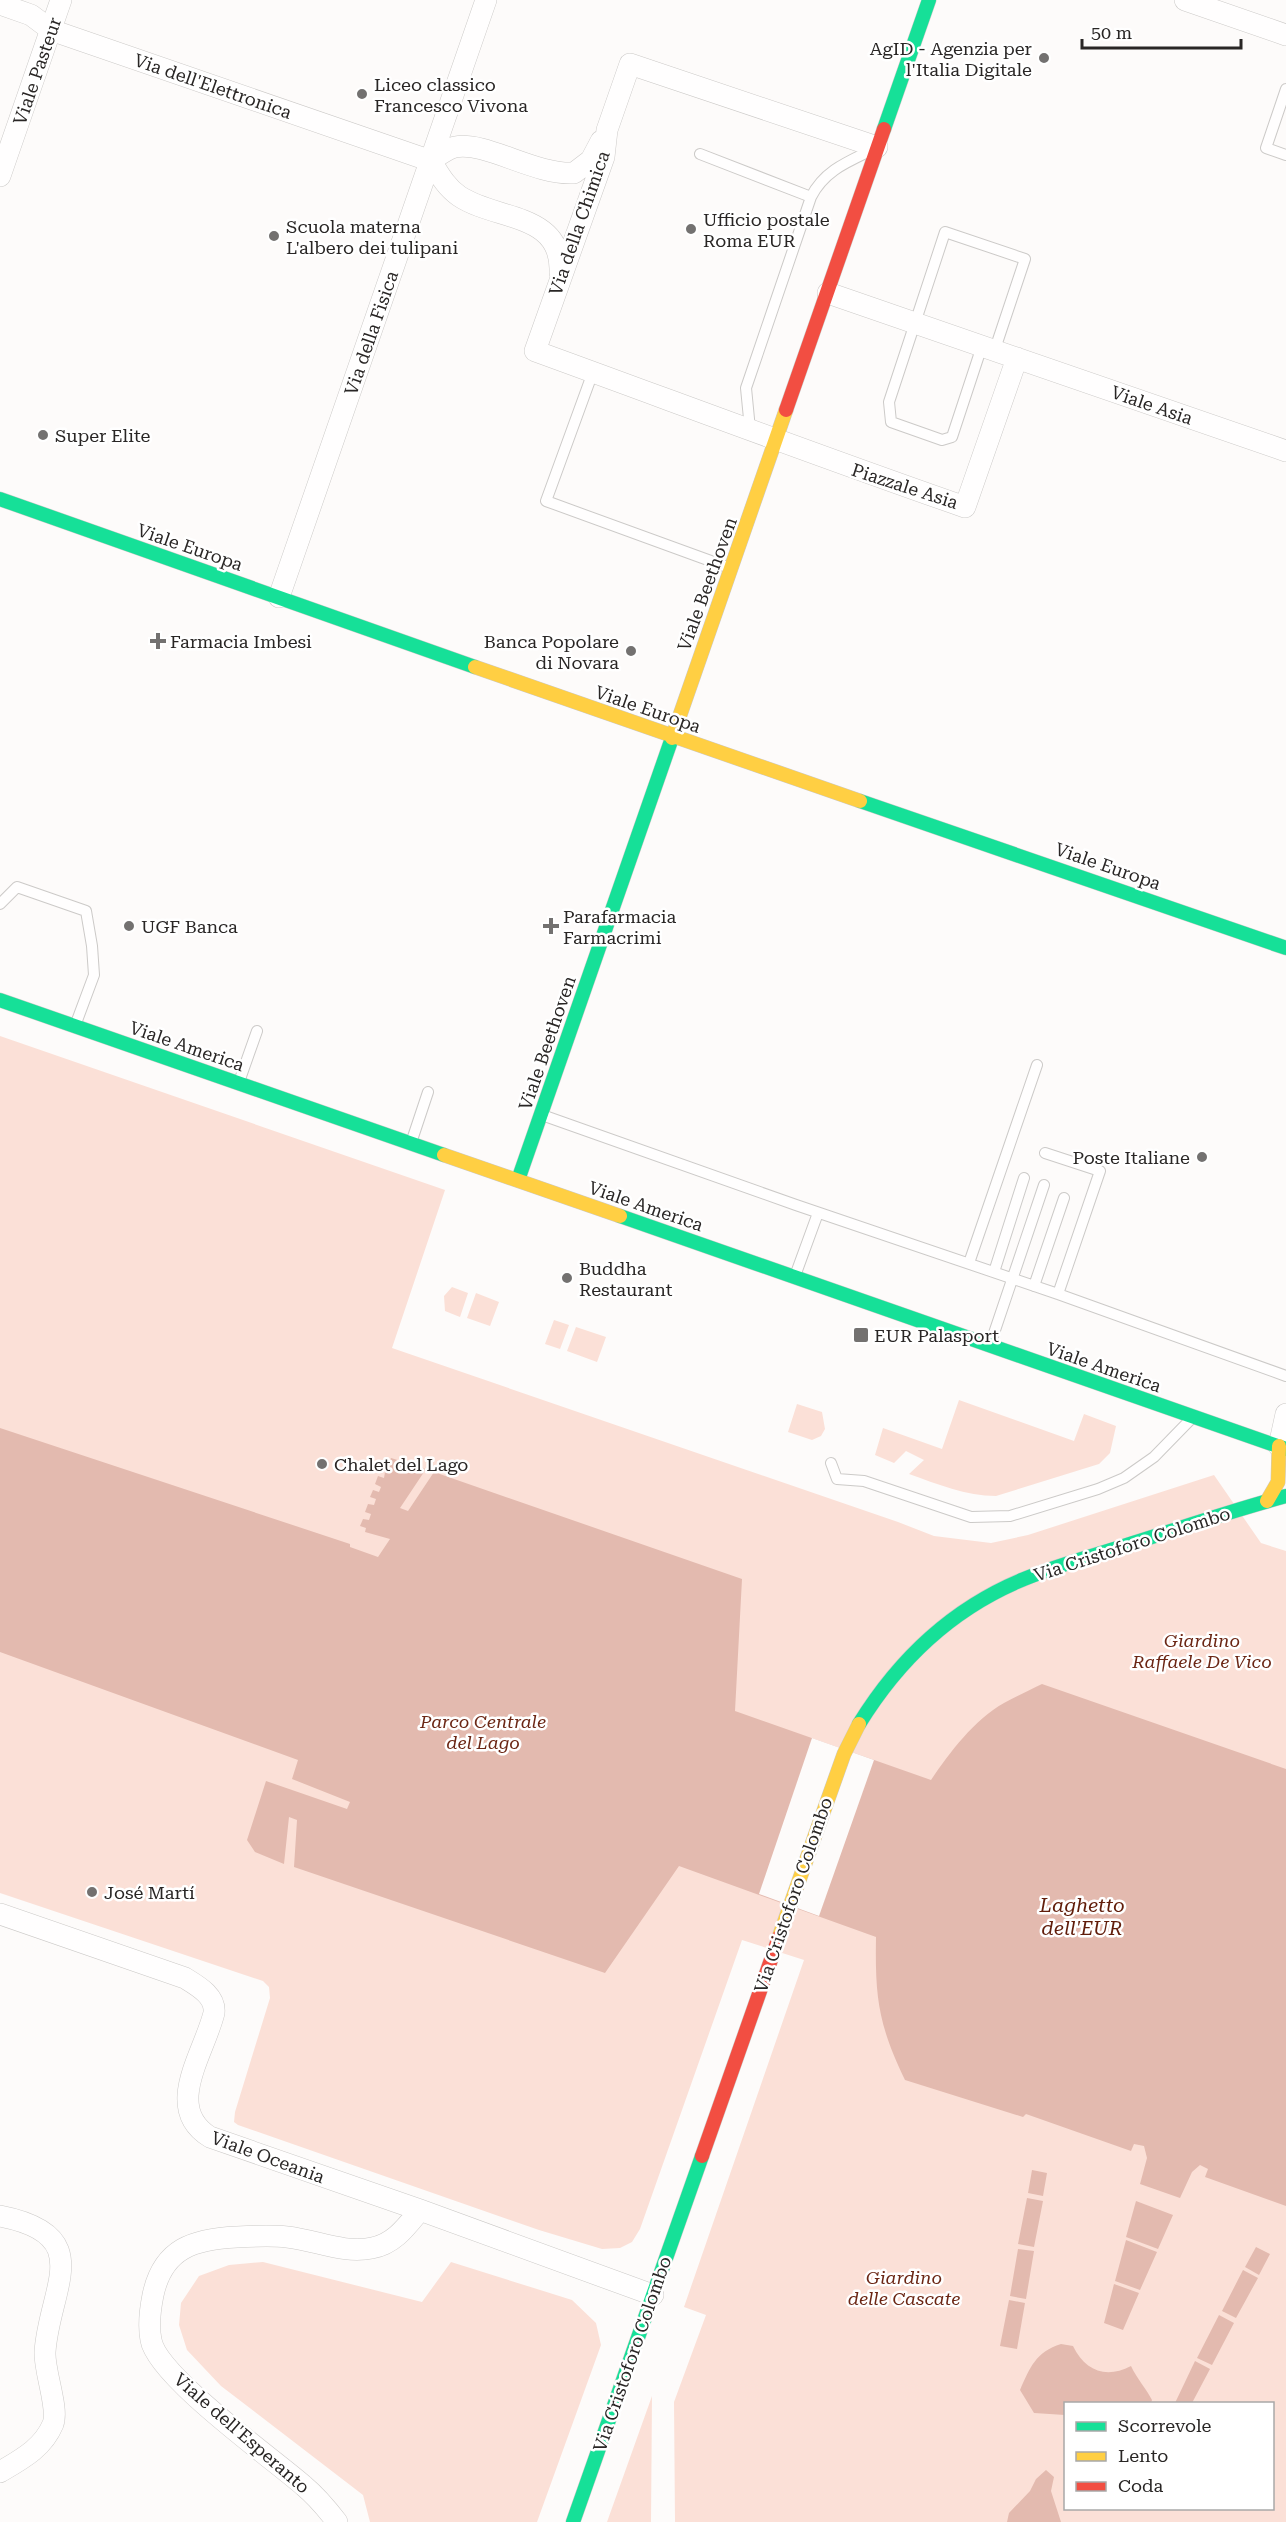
<svg xmlns="http://www.w3.org/2000/svg" width="1286" height="2522" viewBox="0 0 1286 2522" font-family="'Roboto Serif',serif">
	<style>
		.green { fill: #fbe0d7; fill-rule: evenodd }
		.water { fill: #e3baaf }
		.pier { fill: #fdfbfa }
		.lines { fill: none; stroke-linecap: round; stroke-linejoin: round }
		.lane-casing { stroke: #cccac8; stroke-width: 12 }
		.street-casing { stroke: #cccac8; stroke-width: 22 }
		.fast-casing { stroke: #cccac8; stroke-width: 15 }
		.slow-casing { stroke: #cccac8; stroke-width: 15 }
		.jam-casing { stroke: #cccac8; stroke-width: 15 }
		.lane { stroke: #fffefe; stroke-width: 10 }
		.street { stroke: #fffefe; stroke-width: 21 }
		.fast { stroke: #16e098; stroke-width: 14 }
		.slow { stroke: #ffcf43; stroke-width: 14 }
		.jam { stroke: #f24e42; stroke-width: 14 }
		.poi-dot { fill: #737170; stroke: #fff; stroke-width: 2 }
		.labels { text-anchor: middle; dominant-baseline: central; stroke-width: 5; stroke-linejoin: round; paint-order: stroke }
		.poi-label { font-size: 18px; fill: #292625; stroke: #fff; text-anchor: start }
		.street-label { font-size: 18px; fill: #292625; stroke: #fff }
		.park-label { font-size: 18px; font-style: italic; fill: #6b2614; stroke: #fff }
		.water-label { font-size: 20px; font-style: italic; fill: #611d0a; stroke: #fff }
	</style>
	<rect width="100%" height="100%" fill="#fdfbfa"/>
	<path class="green" d="M 0,1036 L 445,1190 L 392,1348 L 898,1522 L 934,1536 L 991,1543 L 1028,1535 L 1214,1475 L 1261,1543 L 1286,1551 L 1286,2522 L 675,2522 L 674,2402 L 706,2315 L 684,2307 L 804,1960 L 742,1940 L 640,2229 L 632,2242 L 620,2248 L 602,2249 L 539,2230 L 238,2125 L 234,2122 L 235,2112 L 270,1998 L 269,1987 L 263,1981 L 0,1893 ZM 1066,2404 L 1272,2404 L 1272,2508 L 1066,2508 Z
		M 452,1287 L 468,1293 L 460,1317 L 445,1311 L 444,1296 Z
		M 476,1293 L 499,1302 L 490,1326 L 467,1318 Z
		M 554,1320 L 569,1325 L 560,1349 L 545,1344 Z
		M 576,1327 L 606,1337 L 597,1362 L 567,1351 Z
		M 959,1400 L 1074,1441 L 1084,1414 L 1116,1426 L 1110,1453 L 1099,1464 L 996,1496 C 966,1496 937,1484 909,1474 L 924,1460 L 906,1451 L 894,1463 L 875,1455 L 883,1428 L 942,1449 Z
		M 797,1404 L 822,1412 L 825,1429 L 821,1436 L 812,1440 L 788,1432 Z
		M 263,2262 L 422,2302 L 451,2262 L 572,2300 L 596,2323 L 601,2345 L 537,2522 L 370,2522 L 363,2495 L 221,2386 L 187,2350 L 179,2325 L 181,2303 L 199,2276 L 229,2265 Z
		M 652,2396 L 651,2522 L 607,2522 Z"/>
	<path class="water" d="M 0,1428 L 350,1544 L 350,1547 L 378,1557 L 390,1539 L 365,1532 L 366,1528 L 360,1526 L 363,1519 L 369,1520 L 371,1514 L 365,1512 L 368,1504 L 374,1505 L 376,1499 L 370,1497 L 373,1490 L 379,1492 L 381,1487 L 375,1484 L 378,1476 L 384,1478 L 385,1472 L 380,1470 L 382,1464 L 388,1466 L 391,1458 L 426,1469 L 400,1508 L 408,1511 L 434,1472 L 742,1579 L 735,1711 L 931,1780 C 950,1752 974,1720 1004,1703 C 1017,1696 1030,1690 1042,1684 L 1286,1769 L 1286,2206 L 1205,2177 L 1208,2169 L 1200,2165 L 1192,2172 L 1180,2198 L 1140,2184 L 1147,2158 L 1144,2146 L 1134,2144 L 1131,2151 L 1026,2114 L 1023,2117 L 905,2080 C 878,2024 875,1997 876,1937 L 679,1866 L 605,1973 L 294,1867 L 297,1820 L 289,1817 L 284,1864 L 255,1852 L 247,1840 L 266,1781 L 347,1809 L 350,1802 L 292,1779 L 298,1760 L 0,1652 Z
		M 1032,2170 L 1047,2173 L 1043,2196 L 1028,2193 Z
		M 1027,2198 L 1043,2201 L 1034,2247 L 1018,2244 Z
		M 1136,2201 L 1173,2215 L 1158,2249 L 1126,2237 Z
		M 1126,2240 L 1157,2252 L 1140,2290 L 1115,2281 Z
		M 1256,2247 L 1270,2254 L 1259,2275 L 1245,2267 Z
		M 1018,2249 L 1034,2251 L 1026,2299 L 1010,2296 Z
		M 1243,2270 L 1258,2278 L 1236,2318 L 1222,2311 Z
		M 1114,2284 L 1139,2293 L 1123,2330 L 1104,2323 Z
		M 1009,2300 L 1025,2303 L 1017,2349 L 1000,2346 Z
		M 1219,2315 L 1234,2323 L 1212,2365 L 1197,2358 Z
		M 1061,2344 L 1073,2346 C 1085,2371 1106,2379 1131,2366 C 1137,2379 1146,2388 1152,2400 L 1151,2403 L 1066,2404 L 1065,2415 L 1034,2413 L 1020,2390 C 1030,2367 1036,2352 1061,2344 Z
		M 1195,2361 L 1210,2369 L 1192,2403 L 1175,2403 Z
		M 1046,2470 L 1054,2477 L 1051,2491 L 1061,2522 L 1007,2522 L 1009,2513 L 1030,2491 L 1036,2479 Z"/>
	<path class="pier" d="M 812,1738 L 874,1760 L 819,1916 L 759,1894 Z"/>
	<g class="lines">
		<defs>
			<path id="lane" d="M 1286,89 L 1266,148 L 1286,155
				M 700,154 L 811,197
				M 982,346 L 952,437 L 942,440 L 891,422 L 889,402 L 945,232 L 1025,259 L 994,352
				M 593,372 L 546,501 L 730,568
				M 750,429 L 746,388 L 811,197 C 824,171 847,162 872,150
				M 0,904 L 17,887 L 86,911 L 92,946 L 94,975 L 75,1026
				M 239,1082 L 257,1031
				M 542,1115 L 796,1205 L 1058,1294 L 1286,1376
				M 412,1140 L 428,1092
				M 1045,1153 L 1100,1171 L 1058,1294
				M 969,1263 L 1037,1065
				M 994,1272 L 1024,1178
				M 795,1276 L 818,1213
				M 1034,1286 L 1064,1198
				M 990,1345 L 1044,1185
				M 831,1463 L 837,1479 L 864,1481 L 971,1517 L 1010,1516 L 1098,1489 L 1124,1478 L 1154,1457 L 1192,1418"/>
			<path id="street" d="M 1185,0 L 1286,35
				M 0,4 L 31,15 L 51,30 L 431,161
				M 877,147 L 630,64 L 607,130 L 604,157 L 535,351 C 678,403 821,457 965,507 L 1017,358
				M 431,161 C 438,156 446,149 455,147 C 486,141 534,175 574,173 L 591,160 L 601,141
				M 431,161 C 439,174 446,187 459,196 C 496,221 563,212 560,273
				M 0,176 L 61,0
				M 828,293 L 1286,451
				M 279,597 L 486,0
				M 1279,1446 L 1286,1414
				M 0,1914 L 185,1978 C 198,1986 216,1996 214,2013 C 204,2054 163,2108 210,2137 L 420,2210 L 653,2295
				M 0,2216 C 98,2235 49,2288 45,2352 C 44,2371 59,2409 53,2424 C 43,2448 22,2459 0,2472
				M 337,2522 C 327,2509 316,2496 304,2486 C 272,2458 157,2376 151,2340 C 148,2325 150,2310 153,2295 C 163,2248 194,2239 237,2237 C 254,2236 271,2235 287,2237 C 316,2240 343,2254 372,2248 C 394,2244 406,2227 420,2210"/>
			<path id="fast" d="M 884,129 L 929,0
				M 0,499 L 475,667
				M 860,801 L 1286,948
				M 0,1000 L 444,1155
				M 518,1180 L 672,738
				M 620,1216 L 1286,1449
				M 859,1724 C 899,1659 953,1608 1024,1579 C 1060,1564 1097,1555 1133,1543 C 1184,1527 1234,1510 1286,1496
				M 573,2522 L 702,2156"/>
			<path id="slow" d="M 475,667 L 860,801
				M 672,738 L 786,410
				M 444,1155 L 620,1216
				M 1267,1501 L 1278,1482 L 1279,1446
				M 779,1937 L 844,1754 L 859,1724"/>
			<path id="jam" d="M 786,410 L 884,129
				M 702,2156 L 779,1937"/>
		</defs>
		<use href="#lane" class="lane-casing"/>
		<use href="#street" class="street-casing"/>
		<use href="#fast" class="fast-casing"/>
		<use href="#slow" class="slow-casing"/>
		<use href="#jam" class="jam-casing"/>
		<use href="#lane" class="lane"/>
		<use href="#street" class="street"/>
		<use href="#fast" class="fast"/>
		<use href="#slow" class="slow"/>
		<use href="#jam" class="jam"/>
	</g>
	<g class="poi-dot">
		<circle cx="1044" cy="58" r="6"/>
		<circle cx="362" cy="94" r="6"/>
		<circle cx="691" cy="229" r="6"/>
		<circle cx="274" cy="236" r="6"/>
		<circle cx="43" cy="435" r="6"/>
		<path d="M155 632h6v6h6v6h-6v6h-6v-6h-6v-6h6z"/>
		<circle cx="631" cy="651" r="6"/>
		<circle cx="129" cy="926" r="6"/>
		<path d="M548 917h6v6h6v6h-6v6h-6v-6h-6v-6h6z"/>
		<circle cx="1202" cy="1157" r="6"/>
		<circle cx="567" cy="1278" r="6"/>
		<rect x="853" y="1327" width="16" height="16" rx="3"/>
		<circle cx="322" cy="1464" r="6"/>
		<circle cx="92" cy="1892" r="6"/>
	</g>
	<g class="labels">
		<g class="poi-label">
			<text x="1032" y="48" text-anchor="end">AgID - Agenzia per<tspan x="1032" dy="21">l'Italia Digitale</tspan></text>
			<text x="374" y="84">Liceo classico<tspan x="374" dy="21">Francesco Vivona</tspan></text>
			<text x="703" y="219">Ufficio postale<tspan x="703" dy="21">Roma EUR</tspan></text>
			<text x="286" y="226">Scuola materna<tspan x="286" dy="21">L'albero dei tulipani</tspan></text>
			<text x="55" y="435">Super Elite</text>
			<text x="170" y="641">Farmacia Imbesi</text>
			<text x="619" y="641" text-anchor="end">Banca Popolare<tspan x="619" dy="21">di Novara</tspan></text>
			<text x="563" y="916">Parafarmacia<tspan x="563" dy="21">Farmacrimi</tspan></text>
			<text x="141" y="926">UGF Banca</text>
			<text x="1190" y="1157" text-anchor="end">Poste Italiane</text>
			<text x="579" y="1268">Buddha<tspan x="579" dy="21">Restaurant</tspan></text>
			<text x="874" y="1335">EUR Palasport</text>
			<text x="334" y="1464">Chalet del Lago</text>
			<text x="104" y="1892">José Martí</text>
		</g>
		<g class="street-label">
			<text transform="translate(37 71) rotate(-71)">Viale Pasteur</text>
			<text transform="translate(213 86) rotate(19)">Via dell'Elettronica</text>
			<text transform="translate(579 223) rotate(-71)">Via della Chimica</text>
			<text transform="translate(371 333) rotate(-71)">Via della Fisica</text>
			<text transform="translate(1152 405) rotate(19)">Viale Asia</text>
			<text transform="translate(905 486) rotate(18)">Piazzale Asia</text>
			<text transform="translate(190 547) rotate(19)">Viale Europa</text>
			<text transform="translate(707 584) rotate(-70)">Viale Beethoven</text>
			<text transform="translate(648 709) rotate(19)">Viale Europa</text>
			<text transform="translate(1108 866) rotate(19)">Viale Europa</text>
			<text transform="translate(547 1043) rotate(-71)">Viale Beethoven</text>
			<text transform="translate(187 1046) rotate(19)">Viale America</text>
			<text transform="translate(646 1206) rotate(19)">Viale America</text>
			<text transform="translate(1104 1367) rotate(19)">Viale America</text>
			<text transform="translate(1132 1544) rotate(-18)">Via Cristoforo Colombo</text>
			<text transform="translate(793 1895) rotate(-71)">Via Cristoforo Colombo</text>
			<text transform="translate(268 2157) rotate(20)">Viale Oceania</text>
			<text transform="translate(632 2354) rotate(-71)">Via Cristoforo Colombo</text>
			<text transform="translate(242 2433) rotate(41)">Viale dell'Esperanto</text>
		</g>
		<g class="park-label">
			<text x="1202" y="1640">Giardino<tspan x="1202" dy="21">Raffaele De Vico</tspan></text>
			<text x="483" y="1721">Parco Centrale<tspan x="483" dy="21">del Lago</tspan></text>
			<text x="904" y="2277">Giardino<tspan x="904" dy="21">delle Cascate</tspan></text>
		</g>
		<g class="water-label">
			<text x="1082" y="1905">Laghetto<tspan x="1082" dy="23">dell'EUR</tspan></text>
		</g>
	</g>
	<rect x="1064" y="2402" width="210" height="108" fill="#ffffff" stroke="#a9a8a8" stroke-width="1.5"/>
	<rect x="1076" y="2422" width="30" height="9" fill="#16e098" stroke="#a9a8a8" stroke-width="1.5"/>
	<text x="1118" y="2432" font-size="18" fill="#292625">Scorrevole</text>
	<rect x="1076" y="2452" width="30" height="9" fill="#ffcf43" stroke="#a9a8a8" stroke-width="1.5"/>
	<text x="1118" y="2462" font-size="18" fill="#292625">Lento</text>
	<rect x="1076" y="2482" width="30" height="9" fill="#f24e42" stroke="#a9a8a8" stroke-width="1.5"/>
	<text x="1118" y="2492" font-size="18" fill="#292625">Coda</text>
	<path d="M1082 39v9h159v-9" fill="none" stroke="#292625" stroke-width="3"/>
	<text x="1091" y="39" font-size="18" fill="#292625" stroke="#ffffff" stroke-width="4.5" paint-order="stroke">50 m</text>
</svg>
